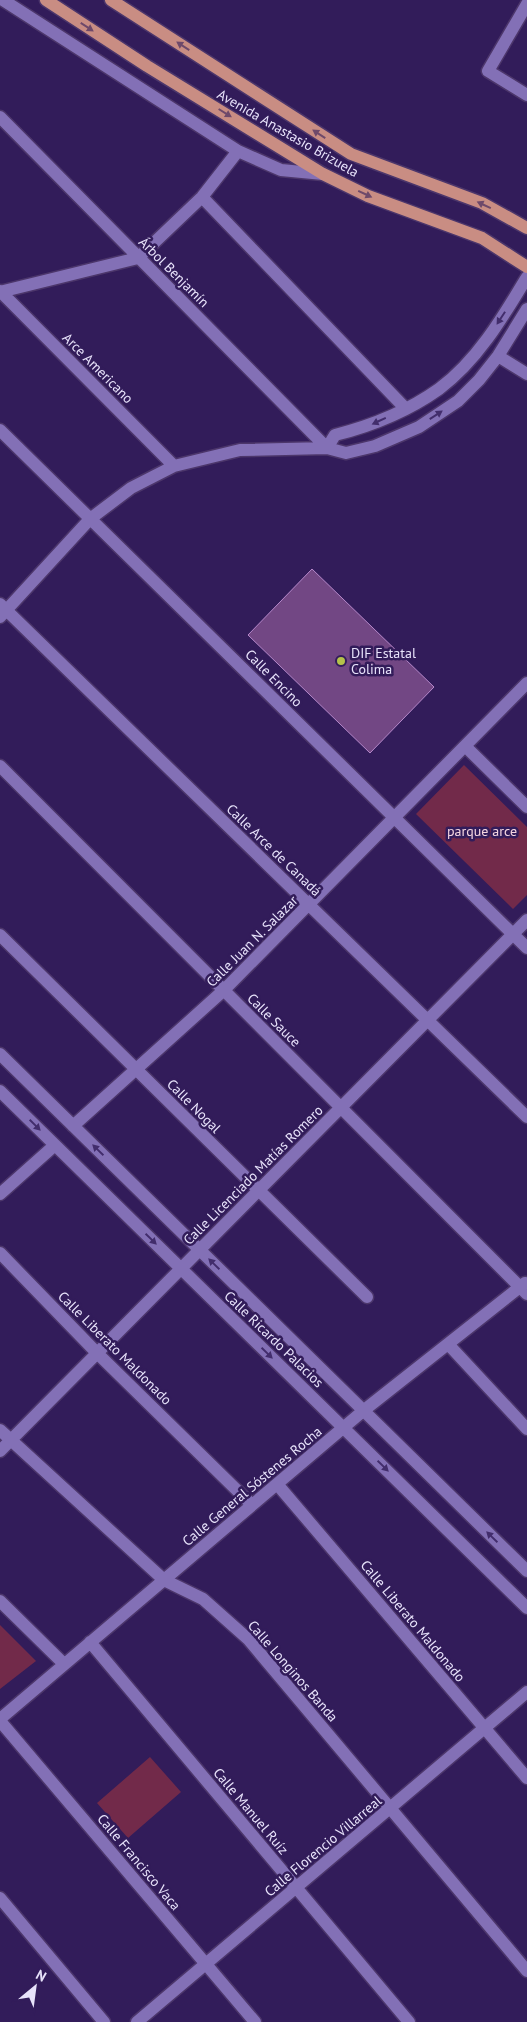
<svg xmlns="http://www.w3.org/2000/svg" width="527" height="2022" viewBox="0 0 527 2022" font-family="'PT Sans',sans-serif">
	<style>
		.green { fill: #722a4a }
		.building { fill: #724784; stroke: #b688ca }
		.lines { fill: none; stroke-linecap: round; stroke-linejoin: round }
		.minor-casing { stroke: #4c366b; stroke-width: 15 }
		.major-casing { stroke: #4c366b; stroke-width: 15 }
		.minor { stroke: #8370b6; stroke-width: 12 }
		.major { stroke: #c98d83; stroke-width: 12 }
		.oneway { fill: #6e496a }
		.oneway2 { fill: #422d6c }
		.poi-dot { fill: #b4c24a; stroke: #321c5a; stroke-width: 2 }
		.labels { text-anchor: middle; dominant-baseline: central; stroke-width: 5; stroke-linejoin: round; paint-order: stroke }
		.street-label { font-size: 14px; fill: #e8e3fb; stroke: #321c5a }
		.poi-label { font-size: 14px; fill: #e8e3fb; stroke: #321c5a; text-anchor: start }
		.park-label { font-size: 14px; fill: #f5d6e0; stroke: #321c5a }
	</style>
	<rect width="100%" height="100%" fill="#321c5a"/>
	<path class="green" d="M 464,765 L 527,827 L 527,895 L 513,909 L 416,814 Z
		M 0,1625 L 36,1661 L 0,1689 Z
		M 150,1757 L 181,1792 L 128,1838 L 97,1803 Z"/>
	<path class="building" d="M 312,569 L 434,687 L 370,753 L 248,635 Z"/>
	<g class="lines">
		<defs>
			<path id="minor" d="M 3,0 L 238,151 L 281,170 L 323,174
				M 527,4 L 488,71 L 527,95
				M 0,117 L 327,448
				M 202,197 L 406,409
				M 0,291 L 174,466
				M 0,292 L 138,258 L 202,197 L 238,151
				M 498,356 L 527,374
				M 0,430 L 527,948
				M 327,448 L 335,435 C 371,426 408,411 439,389 C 477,361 503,317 527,277
				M 0,604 L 527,1117
				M 0,617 L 90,519 L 131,488 L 174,466 L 240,450 L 327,448 L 346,453 L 375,446 L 419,427 L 458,401 L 479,380 L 498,356 L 527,309
				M 465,746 L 527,807
				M 0,766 L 527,1294
				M 0,935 L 367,1297
				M 0,1054 L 527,1571
				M 0,1091 L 527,1608
				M 73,1126 L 224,990 L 527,683
				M 0,1194 L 55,1145
				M 0,1253 L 97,1353 L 252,1505
				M 448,1344 L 527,1429
				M 0,1430 L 164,1580 L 203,1599 L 248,1639 L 527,1971
				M 0,1451 L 527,920
				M 277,1484 L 527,1778
				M 0,1601 L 64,1664
				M 90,1642 L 409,2022
				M 0,1719 L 363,1411 L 525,1283
				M 0,1721 L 255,2022
				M 0,1898 L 104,2022
				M 137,2022 L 527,1692"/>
			<path id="major" d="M 46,0 L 147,66 L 323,174 L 368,196 L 482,238 L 527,267
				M 111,0 L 351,154 L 482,203 L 527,228"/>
		</defs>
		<use href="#minor" class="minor-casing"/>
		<use href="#major" class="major-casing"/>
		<use href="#minor" class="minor"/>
		<use href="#major" class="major"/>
	</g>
	<defs><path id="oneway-solid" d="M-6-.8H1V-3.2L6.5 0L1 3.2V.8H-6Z" transform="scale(1.25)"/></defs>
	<g class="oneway">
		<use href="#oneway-solid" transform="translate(87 27) rotate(33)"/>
		<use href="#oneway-solid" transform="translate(183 46) rotate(-147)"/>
		<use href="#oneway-solid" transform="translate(225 113) rotate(32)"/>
		<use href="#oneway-solid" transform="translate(319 134) rotate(-147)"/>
		<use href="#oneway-solid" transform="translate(365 194) rotate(25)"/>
		<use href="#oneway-solid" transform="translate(484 205) rotate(-155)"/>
	</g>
	<g class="oneway2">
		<use href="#oneway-solid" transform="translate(501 318) rotate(123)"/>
		<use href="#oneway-solid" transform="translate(436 415) rotate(-33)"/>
		<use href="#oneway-solid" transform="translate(379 421) rotate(155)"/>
		<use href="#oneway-solid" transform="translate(35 1125) rotate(45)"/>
		<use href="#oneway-solid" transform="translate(98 1150) rotate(-136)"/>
		<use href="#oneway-solid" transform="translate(151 1239) rotate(44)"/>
		<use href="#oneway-solid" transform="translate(214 1264) rotate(-136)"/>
		<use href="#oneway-solid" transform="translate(267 1353) rotate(44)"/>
		<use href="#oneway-solid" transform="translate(383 1466) rotate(44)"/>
		<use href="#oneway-solid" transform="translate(492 1537) rotate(-136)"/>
	</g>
	<circle class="poi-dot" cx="341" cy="661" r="5"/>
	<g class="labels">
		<g class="street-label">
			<text transform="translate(288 133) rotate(30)">Avenida Anastasio Brizuela</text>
			<text transform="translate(174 272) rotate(45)">Árbol Benjamín</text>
			<text transform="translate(98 368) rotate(45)">Arce Americano</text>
			<text transform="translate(274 678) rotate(45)">Calle Encino</text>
			<text transform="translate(274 850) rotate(44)">Calle Arce de Canadá</text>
			<text transform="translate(252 941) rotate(-45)">Calle Juan N. Salazar</text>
			<text transform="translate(274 1020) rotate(45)">Calle Sauce</text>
			<text transform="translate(194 1106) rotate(45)">Calle Nogal</text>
			<text transform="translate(253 1175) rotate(-45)">Calle Licenciado Matías Romero</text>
			<text transform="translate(274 1339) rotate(44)">Calle Ricardo Palacios</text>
			<text transform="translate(115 1348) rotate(45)">Calle Liberato Maldonado</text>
			<text transform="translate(252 1486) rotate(-40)">Calle General Sóstenes Rocha</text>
			<text transform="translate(413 1621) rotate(50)">Calle Liberato Maldonado</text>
			<text transform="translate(293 1671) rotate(49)">Calle Longinos Banda</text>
			<text transform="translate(251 1811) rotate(50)">Calle Manuel Ruíz</text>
			<text transform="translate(323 1846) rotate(-40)">Calle Florencio Villarreal</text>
			<text transform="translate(139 1862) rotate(50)">Calle Francisco Vaca</text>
		</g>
		<g class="poi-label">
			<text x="351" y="653">DIF Estatal<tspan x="351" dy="16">Colima</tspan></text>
		</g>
		<g class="park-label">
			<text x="482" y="831">parque arce</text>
		</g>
	</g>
	<g transform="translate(35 1987) rotate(29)" stroke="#321c5a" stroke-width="4" paint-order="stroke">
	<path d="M0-4L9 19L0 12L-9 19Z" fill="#e8e3fb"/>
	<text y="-8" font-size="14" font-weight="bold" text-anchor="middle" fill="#e8e3fb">N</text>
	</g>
</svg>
